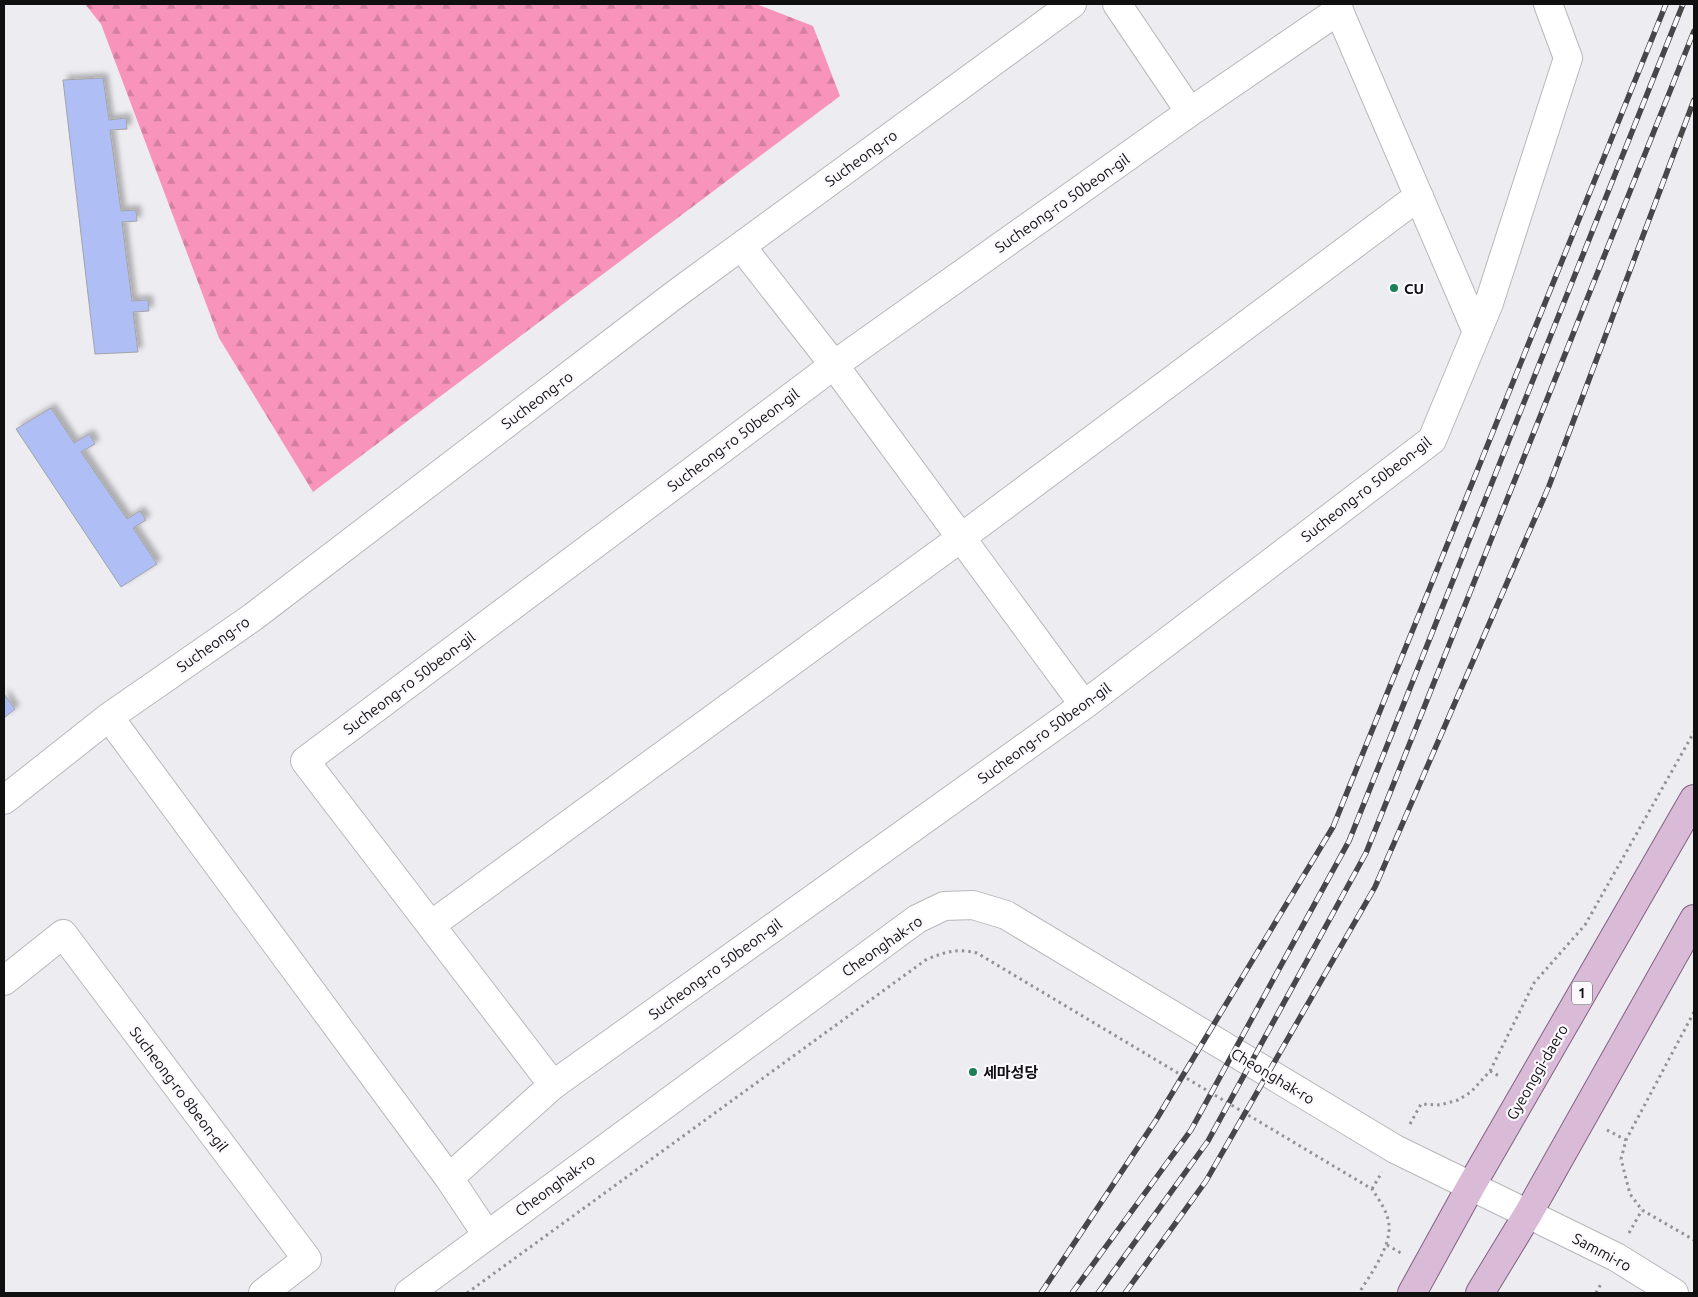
<svg xmlns="http://www.w3.org/2000/svg" width="1698" height="1297" viewBox="0 0 1698 1297" font-family="Ubuntu,'Noto Sans KR',sans-serif">
	<style>
		.forest { fill: url(#forest-firs) }
		.building { fill: #afbef4; stroke: #a3a4a8; filter: url(#shadow) }
		.lines { fill: none; stroke-linecap: round; stroke-linejoin: round }
		.street-casing { stroke: #b8b7ba; stroke-width: 30 }
		.secondary-casing { stroke: #b8b7ba; stroke-width: 30 }
		.primary-casing { stroke: #826181; stroke-width: 30 }
		.path { stroke: #939295; stroke-width: 3; stroke-dasharray: 2.5 4; stroke-linecap: butt }
		.street { stroke: #fff; stroke-width: 28 }
		.secondary { stroke: #fff; stroke-width: 28 }
		.primary { stroke: #d9bbd8; stroke-width: 28 }
		.rail-casing { stroke: #474749; stroke-width: 5.5 }
		.rail { stroke: #fbf9fd; stroke-width: 4; stroke-dasharray: 11; stroke-linecap: butt }
		.poi-dot { fill: #1a805a; stroke: #fbf9fd; stroke-width: 2 }
		.labels { text-anchor: middle; dominant-baseline: central; stroke-width: 4.5; stroke-linejoin: round; paint-order: stroke }
		.shield { fill: #fbf9fd; stroke: #565658; stroke-width: 1 }
		.shield-label { font-size: 14px; font-weight: bold; fill: #101011 }
		.street-label { font-size: 15px; fill: #101011; stroke: #fbf9fd }
		.poi-label { font-size: 15px; font-weight: bold; fill: #101011; stroke: #fbf9fd; text-anchor: start }
	</style>
	<defs>
		<pattern id="forest-firs" width="22" height="20" patternUnits="userSpaceOnUse" patternTransform="scale(1.25)"><rect width="22" height="20" fill="#f893bb"/><path d="M5 1l3.5 6h-7zM16 11l3.5 6h-7z" fill="#d47ea0"/></pattern>
		<filter id="shadow"><feDropShadow dx="4.5" dy="-4.5" stdDeviation="2.5" flood-color="#0004"/></filter>
	</defs>
	<rect width="100%" height="100%" fill="#edecf0"/>
	<path class="forest" d="M 85,4 L 756,4 L 813,26 L 840,96 L 313,492 L 219,338 L 101,24 Z"/>
	<path class="building" d="M 103,78 L 109,120 L 126,118 L 127,129 L 110,130 L 121,211 L 136,210 L 137,221 L 122,222 L 132,301 L 148,300 L 149,311 L 133,312 L 138,352 L 95,354 L 63,80 Z
		M 51,408 L 74,443 L 89,434 L 95,444 L 81,452 L 127,519 L 140,511 L 146,520 L 133,528 L 157,564 L 121,587 L 16,429 Z
		M 4,694 L 15,709 L 4,718 Z"/>
	<g class="lines">
		<defs>
			<path id="street" d="M 1117,4 L 1190,112
				M 1336,4 L 1477,332
				M 741,246 L 834,365 L 1084,705
				M 109,717 L 449,1178 L 487,1235
				M 4,800 L 109,717 L 253,617 L 677,293 L 1072,4
				M 431,925 L 962,537 L 1419,196
				M 4,981 L 63,934 L 307,1259 L 263,1293
				M 553,1085 L 305,761 L 834,365 L 1190,112 L 1339,10
				M 449,1178 L 553,1085 L 1084,705 L 1432,440 L 1489,303 L 1568,58 L 1548,4"/>
			<path id="secondary" d="M 409,1293 L 917,919 L 944,906 L 973,905 L 1006,915 L 1395,1149 L 1616,1257 L 1674,1293"/>
			<path id="primary" d="M 1412,1293 L 1471,1186 L 1694,799
				M 1480,1293 L 1528,1214 L 1694,919"/>
		</defs>
		<use href="#street" class="street-casing"/>
		<use href="#secondary" class="secondary-casing"/>
		<use href="#primary" class="primary-casing"/>
		<path class="path" d="M 1694,1012 L 1626,1140 L 1621,1159 L 1630,1194 L 1642,1210 L 1694,1240
			M 1490,1071 L 1501,1077
			M 1410,1124 L 1421,1104 L 1440,1105 L 1458,1100 L 1471,1092 L 1490,1071 L 1534,983 L 1585,925 L 1694,732
			M 1607,1130 L 1626,1140
			M 1372,1189 L 1382,1172
			M 1629,1233 L 1642,1210
			M 1387,1245 L 1401,1253
			M 467,1293 L 927,959 C 946,952 957,948 977,953 L 1372,1189 C 1379,1200 1388,1212 1389,1225 C 1391,1247 1370,1275 1359,1293
			M 1596,1293 L 1602,1282"/>
		<use href="#street" class="street"/>
		<use href="#secondary" class="secondary"/>
		<use href="#primary" class="primary"/>
		<defs>
			<path id="rail" d="M 1041,1293 L 1156,1120 L 1333,827 L 1666,4
				M 1072,1293 L 1191,1130 L 1349,841 L 1683,4
				M 1098,1293 L 1208,1141 L 1366,853 L 1694,31
				M 1125,1293 L 1206,1181 L 1375,887 L 1549,486 L 1694,100"/>
		</defs>
		<use href="#rail" class="rail-casing"/>
		<use href="#rail" class="rail"/>
	</g>
	<g class="poi-dot">
		<circle cx="1394" cy="288" r="5"/>
		<circle cx="973" cy="1072" r="5"/>
	</g>
	<g class="labels">
		<rect class="shield" x="1572" y="981.5" width="20" height="23" rx="4"/>
		<g class="shield-label">
			<text x="1582" y="993">1</text>
		</g>
		<g class="street-label">
			<text transform="translate(861 158) rotate(-36)">Sucheong-ro</text>
			<text transform="translate(1062 203) rotate(-35)">Sucheong-ro 50beon-gil</text>
			<text transform="translate(537 400) rotate(-37)">Sucheong-ro</text>
			<text transform="translate(733 440) rotate(-37)">Sucheong-ro 50beon-gil</text>
			<text transform="translate(1366 489) rotate(-38)">Sucheong-ro 50beon-gil</text>
			<text transform="translate(213 644) rotate(-35)">Sucheong-ro</text>
			<text transform="translate(409 683) rotate(-37)">Sucheong-ro 50beon-gil</text>
			<text transform="translate(1044 733) rotate(-36)">Sucheong-ro 50beon-gil</text>
			<text transform="translate(882 946) rotate(-35)">Cheonghak-ro</text>
			<text transform="translate(715 969) rotate(-36)">Sucheong-ro 50beon-gil</text>
			<text transform="translate(1537 1072) rotate(-60)">Gyeonggi-daero</text>
			<text transform="translate(1273 1076) rotate(31)">Cheonghak-ro</text>
			<text transform="translate(179 1089) rotate(53)">Sucheong-ro 8beon-gil</text>
			<text transform="translate(555 1185) rotate(-36)">Cheonghak-ro</text>
			<text transform="translate(1602 1252) rotate(28)">Sammi-ro</text>
		</g>
		<g class="poi-label">
			<text x="1404" y="288">CU</text>
			<text x="983" y="1072">세마성당</text>
		</g>
	</g>
	<rect width="1698" height="1297" fill="none" stroke="#101011" stroke-width="10"/>
</svg>
